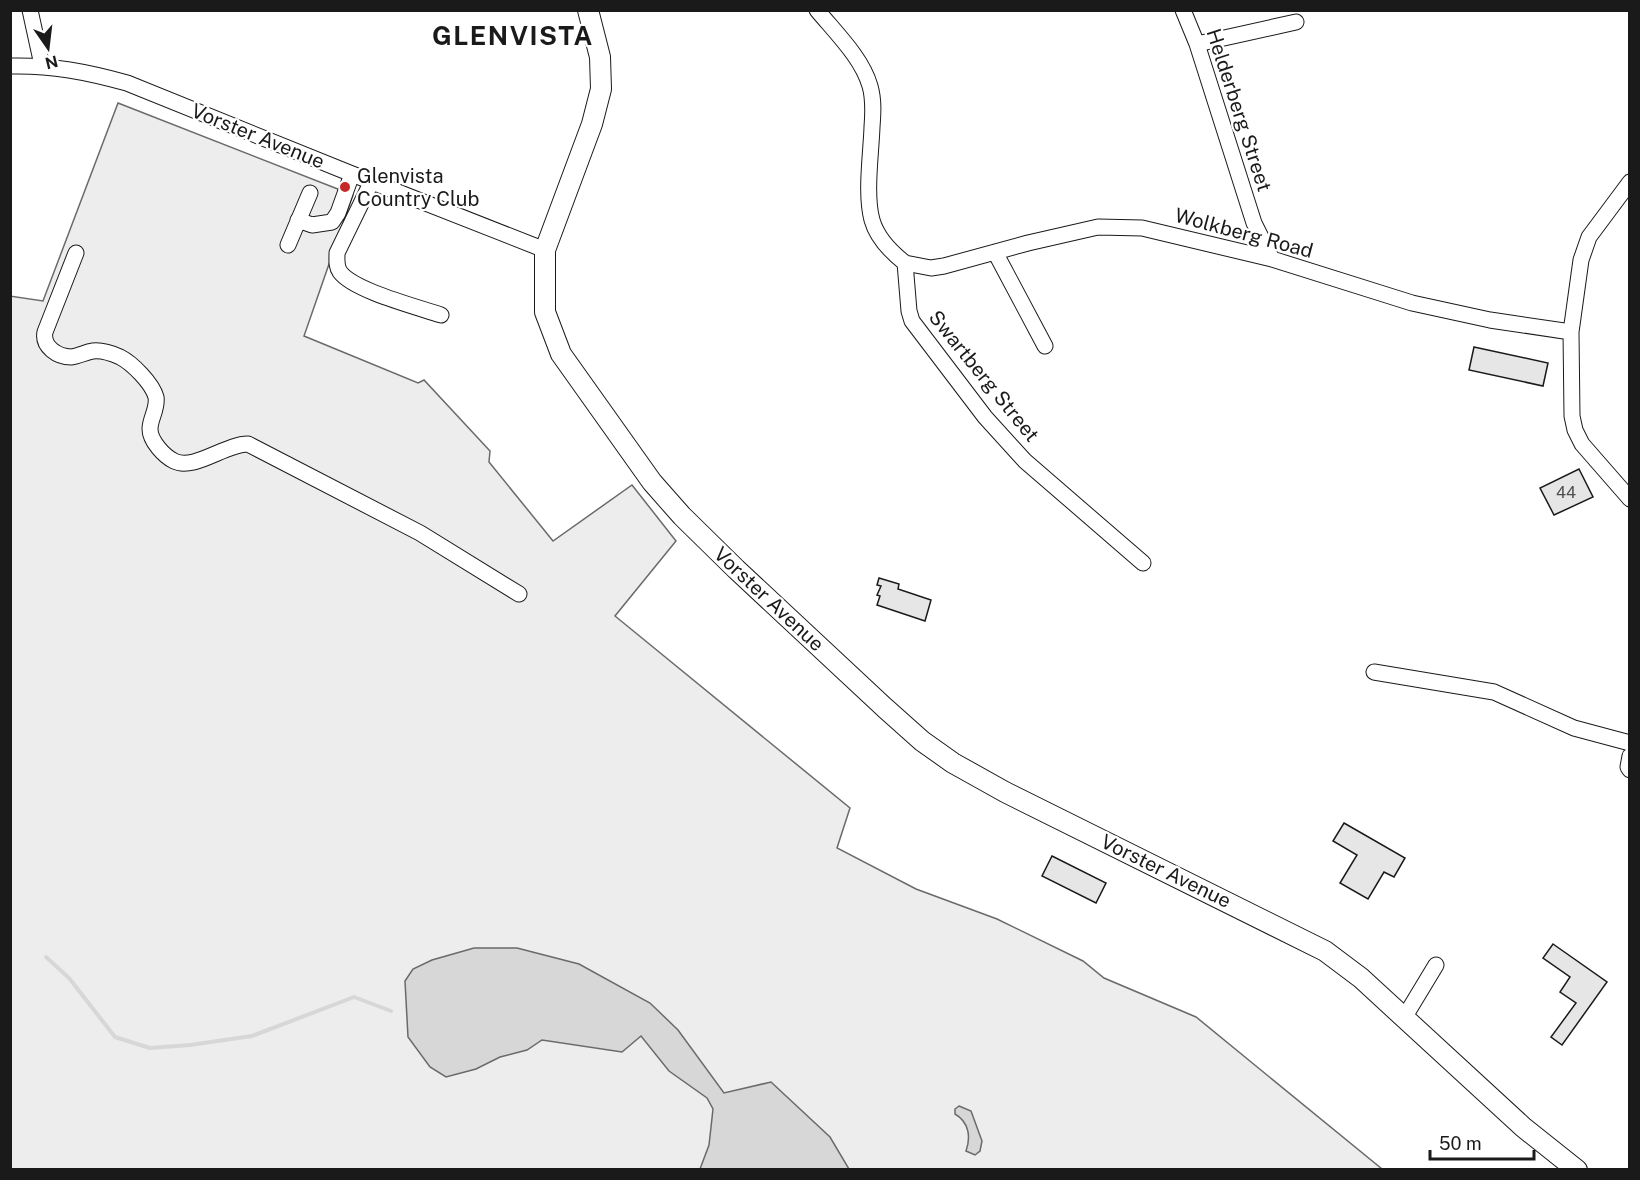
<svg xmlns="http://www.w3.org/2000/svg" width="1640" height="1180" viewBox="0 0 1640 1180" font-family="'Public Sans',sans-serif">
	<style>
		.built { fill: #ededed; stroke: #6a6a6a; stroke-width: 1.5 }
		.water { fill: #d7d7d7; stroke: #6a6a6a; stroke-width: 1.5 }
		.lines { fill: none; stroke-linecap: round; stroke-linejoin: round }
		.stream { stroke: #d7d7d7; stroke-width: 4 }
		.building { fill: #e6e6e6; stroke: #1a1a1a; stroke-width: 1.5 }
		.minor-casing { stroke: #1a1a1a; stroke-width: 17 }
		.major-casing { stroke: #1a1a1a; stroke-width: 22 }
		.minor { stroke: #fff; stroke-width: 15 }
		.major { stroke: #fff; stroke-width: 20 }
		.poi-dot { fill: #c62828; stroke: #fff; stroke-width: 2 }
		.labels { text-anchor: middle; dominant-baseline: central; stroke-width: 4.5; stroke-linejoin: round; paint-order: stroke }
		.number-label { font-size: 16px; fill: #4d4d4d }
		.street-label { font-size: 20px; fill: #1a1a1a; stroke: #fff }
		.poi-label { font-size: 20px; fill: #1a1a1a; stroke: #fff; text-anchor: start }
		.district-label { font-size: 26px; font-weight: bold; letter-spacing: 1.5px; fill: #1a1a1a; stroke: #fff }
	</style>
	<rect width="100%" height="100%" fill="#fff"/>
	<path class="built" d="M 118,103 L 353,195 L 304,336 L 418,383 L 424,380 L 490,451 L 489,462 L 553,541 L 632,485 L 676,541 L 615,616 L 850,808 L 837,848 L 916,889 L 997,919 L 1083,961 L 1104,978 L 1196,1017 L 1382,1169 L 11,1169 L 10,296 L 43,301 Z"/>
	<path class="water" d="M 474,948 L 517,948 L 579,964 L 650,1003 L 678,1030 L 724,1093 L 771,1082 L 830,1137 L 849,1169 L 700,1169 L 709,1145 L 713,1109 L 707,1098 L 669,1071 L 641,1036 L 622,1052 L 542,1040 L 527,1050 L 500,1057 L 476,1069 L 446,1077 L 430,1067 L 408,1037 L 405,981 L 413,969 L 432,960 Z
		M 959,1106 L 971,1111 L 982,1141 L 980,1151 L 975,1155 L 966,1151 C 971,1137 969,1122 955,1114 L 955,1109 Z"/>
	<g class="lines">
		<path class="stream" d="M 46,957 L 69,978 L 115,1037 L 150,1048 L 190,1045 L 252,1036 L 354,997 L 391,1011"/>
	</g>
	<path class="building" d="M 1474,347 L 1548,363 L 1543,386 L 1469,370 Z
		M 1579,469 L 1593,497 L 1554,515 L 1540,488 Z
		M 879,578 L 899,584 L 898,589 L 931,600 L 925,621 L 877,605 L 880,596 L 877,595 L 881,586 L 877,585 Z
		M 1344,823 L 1405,858 L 1394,877 L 1384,872 L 1368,899 L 1340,883 L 1357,855 L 1333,841 Z
		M 1052,856 L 1106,883 L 1096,903 L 1042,876 Z
		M 1553,944 L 1607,982 L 1562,1045 L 1551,1037 L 1576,1003 L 1560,992 L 1570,977 L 1543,958 Z"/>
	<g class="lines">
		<defs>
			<path id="minor" d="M 30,10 L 42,65
				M 817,10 C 836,33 862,58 870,86 C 874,100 873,114 872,127 C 871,155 865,194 872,220 C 877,238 891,252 905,263 L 909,311 L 912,321 L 985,417 L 1025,461 L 1143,563
				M 1183,10 L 1197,44 L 1254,223 L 1272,259
				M 1197,44 L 1296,22
				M 10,66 C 52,65 87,72 127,83 L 352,174 L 545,250
				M 372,181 L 337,253 C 337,260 336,266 340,272 C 354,291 418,307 441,315
				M 1630,182 L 1589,237 L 1581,260 L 1571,332 L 1572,416 L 1575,430 L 1582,444 L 1630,499
				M 298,220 L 312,225 L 332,222 L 338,213 L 352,174
				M 288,245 L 310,193
				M 995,252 L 1045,346
				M 76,253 L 45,332 C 42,347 58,357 71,357 C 79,356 86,352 93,351 C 103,350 111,353 120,357 C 132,363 152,383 156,397 C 158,409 150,418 150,429 C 150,441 164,456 174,461 C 194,471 225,444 248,444 L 420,533 L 519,594
				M 905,263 L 931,268 L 944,266 L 1028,243 L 1098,227 L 1142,228 L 1272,259 L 1412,303 L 1490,320 L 1571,332
				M 1374,672 L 1494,692 L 1574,728 L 1630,743
				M 1630,756 L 1628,767 L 1630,770
				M 1404,1018 L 1436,965"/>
			<path id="major" d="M 588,10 L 600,57 L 601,89 L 592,124 L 545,250 L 545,312 L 561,354 L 652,482 L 682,516 L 736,569 L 885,708 L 922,741 L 953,763 L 1005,792 L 1325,951 L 1361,978 L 1523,1127 L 1577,1170"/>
		</defs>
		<use href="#minor" class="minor-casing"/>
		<use href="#major" class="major-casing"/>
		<use href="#minor" class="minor"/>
		<use href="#major" class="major"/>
	</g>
	<circle class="poi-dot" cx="345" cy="187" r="6"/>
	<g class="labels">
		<g class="number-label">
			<text x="1566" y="492">44</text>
		</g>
		<g class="street-label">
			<text transform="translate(1239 110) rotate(72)">Helderberg Street</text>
			<text transform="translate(258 136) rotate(22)">Vorster Avenue</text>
			<text transform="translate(1244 233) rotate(15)">Wolkberg Road</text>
			<text transform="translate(984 376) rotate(51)">Swartberg Street</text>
			<text transform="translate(769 599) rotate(43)">Vorster Avenue</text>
			<text transform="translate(1166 871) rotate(26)">Vorster Avenue</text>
		</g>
		<g class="poi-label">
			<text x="357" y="176">Glenvista<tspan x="357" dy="23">Country Club</tspan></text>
		</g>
		<g class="district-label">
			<text x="513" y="35">GLENVISTA</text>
		</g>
	</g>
	<rect width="1640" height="1180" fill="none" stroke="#1a1a1a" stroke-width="24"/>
	<g transform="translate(48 48) rotate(166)" stroke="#ffffff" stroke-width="4.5" paint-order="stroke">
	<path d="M0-4.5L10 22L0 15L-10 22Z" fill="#1a1a1a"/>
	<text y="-9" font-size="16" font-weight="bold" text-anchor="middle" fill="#1a1a1a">N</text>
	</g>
	<path d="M1430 1150v9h104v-9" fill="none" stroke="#1a1a1a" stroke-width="3"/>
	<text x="1439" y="1150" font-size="18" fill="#1a1a1a" stroke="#ffffff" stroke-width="4.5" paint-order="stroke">50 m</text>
</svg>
